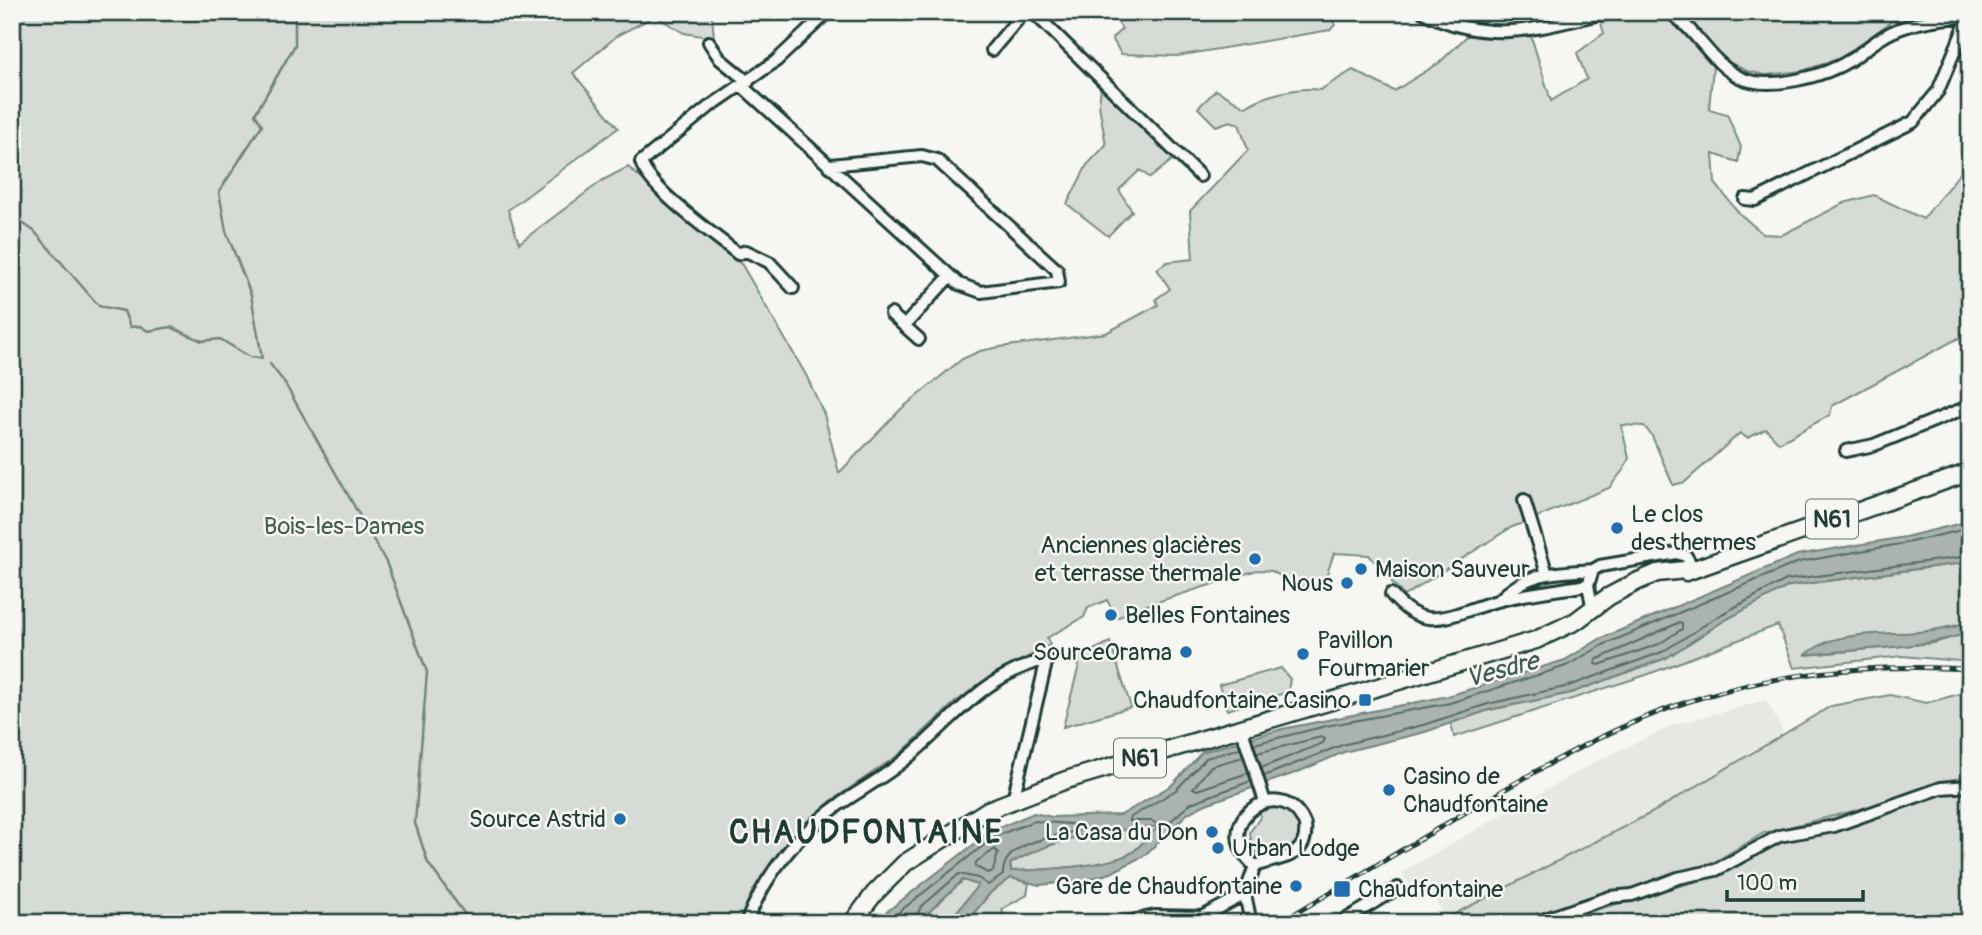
<svg xmlns="http://www.w3.org/2000/svg" width="1982" height="935" viewBox="0 0 1982 935" font-family="Pangolin,sans-serif">
	<style>
		.built { fill: #e6e8e4 }
		.green { fill: #d6dbd6; stroke: #7a8c85; stroke-width: 2 }
		.water { fill: #aab3ae; stroke: #72847d; stroke-width: 2; fill-rule: evenodd }
		.lines { fill: none; stroke-linecap: round; stroke-linejoin: round }
		.shore { stroke: #576c65; stroke-width: 2 }
		.stream { stroke: #72847d; stroke-width: 2.5 }
		.street-casing { stroke: #1f3d34; stroke-width: 16 }
		.primary-casing { stroke: #1f3d34; stroke-width: 21 }
		.street { stroke: #f6f6f2; stroke-width: 10 }
		.primary { stroke: #f6f6f2; stroke-width: 16 }
		.rail-casing { stroke: #1f3d34; stroke-width: 5 }
		.rail { stroke: #f6f6f2; stroke-width: 2.5; stroke-dasharray: 8; stroke-linecap: butt }
		.poi-dot { fill: #1f6fb2; stroke: #f6f6f2; stroke-width: 2.5 }
		.labels { text-anchor: middle; dominant-baseline: central; stroke-width: 5; stroke-linejoin: round; paint-order: stroke }
		.shield { fill: #f6f6f2; stroke: #60746d; stroke-width: 2 }
		.shield-label { font-size: 23px; font-weight: bold; fill: #1f3d34 }
		.poi-label { font-size: 24px; fill: #1f3d34; stroke: #f6f6f2; text-anchor: start }
		.park-label { font-size: 24px; fill: #445d54; stroke: #f6f6f2 }
		.water-label { font-size: 26px; font-style: italic; fill: #425a52; stroke: #f6f6f2 }
		.district-label { font-size: 32px; font-weight: bold; letter-spacing: 2px; fill: #1f3d34; stroke: #f6f6f2 }
	</style>
	<rect width="100%" height="100%" fill="#f6f6f2"/>
	<filter id="ink" filterUnits="userSpaceOnUse"><feTurbulence type="fractalNoise" baseFrequency=".0143" numOctaves="2"/><feDisplacementMap in="SourceGraphic" scale="14" xChannelSelector="R" yChannelSelector="G"/><feConvolveMatrix kernelMatrix="1 2 1 2 8 2 1 2 1" color-interpolation-filters="sRGB"/></filter>
	<g filter="url(#ink)">
		<path class="built" d="M 1766,700 L 1783,732 L 1653,812 L 1446,918 L 1428,889 L 1415,896 L 1402,872 L 1595,762 L 1674,725 Z
			M 757,909 L 782,923 L 752,923 Z"/>
		<path class="green" d="M 12,12 L 721,12 L 712,16 L 714,38 L 684,33 L 655,16 L 618,35 L 573,73 L 618,128 L 508,210 L 519,243 L 603,180 L 628,167 L 742,265 L 806,375 L 824,414 L 839,473 L 901,409 L 962,359 L 980,351 L 1000,347 L 1106,333 L 1158,305 L 1156,299 L 1170,289 L 1157,269 L 1167,262 L 1193,259 L 1190,211 L 1248,150 L 1239,124 L 1230,121 L 1216,126 L 1198,108 L 1216,90 L 1246,107 C 1263,95 1299,86 1320,90 L 1353,70 L 1394,91 L 1439,63 L 1467,36 L 1531,36 L 1551,101 L 1587,79 L 1577,53 L 1604,33 L 1601,23 C 1615,19 1636,9 1650,12 C 1677,18 1697,48 1713,67 L 1709,109 L 1727,114 L 1741,147 L 1738,162 L 1713,154 L 1715,183 L 1739,213 L 1763,234 L 1782,235 L 1844,203 L 1874,195 L 1923,219 L 1963,169 L 1961,166 L 1970,149 L 1970,332 L 1832,406 L 1830,415 L 1779,443 L 1766,429 L 1747,438 L 1740,433 L 1685,482 L 1673,485 L 1652,436 L 1644,426 L 1621,425 L 1629,458 L 1624,469 L 1609,488 L 1510,528 L 1404,596 L 1369,555 L 1334,553 L 1325,580 L 1319,586 L 1298,587 L 1272,571 L 1257,570 L 1138,608 L 1117,618 L 1107,600 L 1088,608 L 1084,617 L 1047,638 L 1050,645 L 991,677 L 954,703 L 900,754 L 831,801 L 788,840 L 753,891 L 738,923 L 12,923 Z
			M 1111,12 L 1159,12 L 1165,20 L 1181,12 L 1329,12 L 1335,25 L 1330,30 L 1177,56 L 1121,54 L 1112,38 L 1122,29 Z
			M 1685,12 L 1923,12 L 1892,21 L 1841,58 L 1802,71 L 1766,75 L 1747,71 L 1722,59 Z
			M 1101,86 L 1176,157 L 1150,178 L 1140,170 L 1119,190 L 1132,211 L 1108,236 L 1067,204 L 1087,165 L 1106,145 L 1099,105 Z
			M 1970,562 L 1968,623 L 1807,655 L 1934,643 L 1970,632 L 1970,662 L 1902,656 L 1794,668 L 1778,625 L 1646,675 L 1454,737 L 1451,723 L 1489,710 L 1571,693 L 1666,658 L 1725,620 L 1789,586 Z
			M 1110,642 L 1131,707 L 1063,727 L 1079,665 L 1073,663 L 1074,660 Z
			M 1281,668 L 1290,679 L 1288,692 L 1227,710 L 1219,685 Z
			M 1970,691 L 1970,777 L 1940,781 L 1894,801 L 1764,833 L 1714,862 L 1522,923 L 1437,923 L 1653,812 L 1831,706 L 1890,695 L 1926,703 Z
			M 1970,792 L 1970,923 L 1550,923 L 1718,875 L 1782,841 L 1822,833 L 1946,793 Z
			M 1263,806 L 1287,807 L 1301,821 L 1302,840 L 1291,854 L 1254,860 L 1258,854 L 1252,848 L 1250,832 L 1261,816 L 1257,809 Z
			M 1161,824 C 1153,832 1143,843 1134,851 C 1113,867 1038,870 1011,871 L 1010,864 C 1036,848 1065,839 1096,833 C 1119,828 1139,833 1161,824 Z
			M 1011,878 L 1029,883 L 1027,895 L 1002,909 L 1006,923 L 976,923 L 973,914 L 991,892 Z
			M 963,880 L 978,885 L 948,923 L 917,923 Z"/>
		<path class="water" d="M 1970,521 L 1970,562 L 1789,586 L 1725,620 L 1666,658 L 1571,693 L 1489,710 L 1425,732 L 1344,752 L 1298,772 L 1206,804 L 1188,813 L 1145,855 L 1111,873 L 1082,881 L 1039,885 L 1011,878 L 991,892 L 966,923 L 948,923 L 978,885 L 963,880 L 917,923 L 877,923 L 880,917 L 991,831 L 1034,813 L 1052,817 L 1121,815 L 1172,785 L 1202,752 L 1282,729 L 1448,696 L 1565,660 L 1600,639 L 1797,555 L 1905,537 ZM 1161,825 C 1151,832 1143,844 1134,851 C 1112,867 1039,870 1011,871 L 1010,864 C 1037,848 1065,839 1096,833 C 1118,828 1139,831 1161,825 Z
			M 1970,622 L 1970,632 C 1921,650 1857,648 1804,655 C 1813,650 1823,642 1833,640 C 1877,628 1927,639 1970,622 Z"/>
		<g class="lines">
			<path class="shore" d="M 1678,623 L 1682,624 L 1682,629 L 1659,644 L 1599,665 L 1595,664 L 1596,660 Z
				M 1254,744 L 1326,726 L 1450,703 L 1566,666 L 1603,645 L 1799,562 L 1906,543 L 1970,528
				M 1240,748 L 1206,758 L 1176,790 L 1131,817 L 1129,821 L 1152,821 L 1163,828 L 1191,803 L 1251,781
				M 1257,753 L 1321,737 L 1325,739 L 1323,743 L 1261,768
				M 1243,757 L 1211,766 L 1193,788 L 1197,790 L 1248,773
				M 1264,776 L 1342,745 L 1423,725 L 1488,704 L 1569,686 L 1662,652 L 1722,614 L 1786,580 L 1970,556
				M 995,849 L 998,853 L 993,871 L 988,873 L 976,867 L 976,862 Z
				M 885,923 L 994,837 L 1034,821 L 1081,825 L 1079,830 C 1053,838 1002,841 1003,875 L 988,885 L 978,878 L 959,874 L 921,907 L 912,923"/>
			<path class="stream" d="M 12,154 L 12,159
				M 12,216 L 34,231 L 99,306 L 124,311 L 130,327 L 140,326 L 148,331 L 171,327 L 202,341 L 220,339 L 250,357 L 262,358 L 251,295 L 226,231 L 219,192 L 262,125 L 255,114 L 295,45 L 295,12
				M 270,364 L 284,382 L 386,562 L 427,672 L 415,823 L 428,863 L 471,923"/>
			<defs>
				<path id="street" d="M 1033,12 L 1200,176
					M 1423,12 C 1491,46 1539,28 1608,12
					M 1669,12 C 1697,30 1710,62 1739,77 C 1768,92 1826,76 1852,59 C 1865,50 1877,39 1892,32 C 1916,21 1943,18 1970,16
					M 709,42 L 720,59 L 748,82
					M 992,50 L 1024,12
					M 742,86 L 959,284 L 981,292 L 1059,282 L 1057,270 L 937,160 L 922,156 L 830,165
					M 1745,199 L 1755,200 L 1913,122 L 1938,91 L 1969,16
					M 793,288 L 769,262 L 746,251 L 738,254 C 714,234 649,189 641,162 L 709,107 L 776,61 L 828,12
					M 891,314 L 919,339
					M 905,325 L 950,276
					M 1846,451 L 1874,445 L 1970,406
					M 1524,500 L 1547,574
					M 1391,594 C 1426,637 1454,612 1497,601 C 1526,593 1558,590 1588,585
					M 1498,601 C 1528,571 1553,573 1593,570
					M 1593,610 L 1588,585 L 1593,570 L 1600,566 L 1677,553 L 1686,556 L 1694,569
					M 1241,727 L 1265,802
					M 1245,894 L 1255,866 C 1278,857 1309,860 1305,825 C 1284,770 1204,822 1255,866
					M 1245,894 L 1251,923
					M 746,923 C 766,873 796,835 840,804 C 862,789 886,776 906,759 C 955,719 981,676 1047,659 L 1013,800
					M 1122,923 L 1155,916 L 1202,917 L 1245,894
					M 1340,923 L 1398,888
					M 1533,923 L 1610,897 L 1632,895 L 1678,878 L 1716,870 L 1779,836 L 1834,826 L 1941,788 L 1970,786"/>
				<path id="primary" d="M 1686,572 L 1970,472
					M 852,923 L 874,894 L 905,863 L 988,810 L 1066,780 L 1536,640 L 1576,621 L 1608,597 L 1636,582 L 1657,573 L 1694,569"/>
			</defs>
			<use href="#street" class="street-casing"/>
			<use href="#primary" class="primary-casing"/>
			<use href="#street" class="street"/>
			<use href="#primary" class="primary"/>
			<defs>
				<path id="rail" d="M 1279,923 C 1342,886 1404,849 1466,812 C 1542,767 1618,722 1703,697 C 1790,670 1879,664 1970,669"/>
			</defs>
			<use href="#rail" class="rail-casing"/>
			<use href="#rail" class="rail"/>
		</g>
	</g>
	<g class="poi-dot">
		<circle cx="1617" cy="528" r="7"/>
		<circle cx="1255" cy="559" r="7"/>
		<circle cx="1361" cy="569" r="7"/>
		<circle cx="1347" cy="583" r="7"/>
		<circle cx="1111" cy="615" r="7"/>
		<circle cx="1186" cy="652" r="7"/>
		<circle cx="1303" cy="654" r="7"/>
		<rect x="1358" y="693" width="14" height="14" rx="3.5"/>
		<circle cx="1389" cy="790" r="7"/>
		<circle cx="620" cy="819" r="7"/>
		<circle cx="1212" cy="832" r="7"/>
		<circle cx="1218" cy="848" r="7"/>
		<circle cx="1296" cy="886" r="7"/>
		<rect x="1333" y="880" width="18" height="18" rx="3.5"/>
	</g>
	<g class="labels">
		<g class="shield">
			<rect x="1806" y="499.5" width="52" height="39" rx="5"/>
			<rect x="1114" y="738.5" width="52" height="39" rx="5"/>
		</g>
		<g class="shield-label">
			<text x="1832" y="519">N61</text>
			<text x="1140" y="758">N61</text>
		</g>
		<g class="poi-label">
			<text x="1631" y="514">Le clos<tspan x="1631" dy="28">des thermes</tspan></text>
			<text x="1241" y="545" text-anchor="end">Anciennes glacières<tspan x="1241" dy="28">et terrasse thermale</tspan></text>
			<text x="1375" y="569">Maison Sauveur</text>
			<text x="1333" y="583" text-anchor="end">Nous</text>
			<text x="1125" y="615">Belles Fontaines</text>
			<text x="1317" y="640">Pavillon<tspan x="1317" dy="28">Fourmarier</tspan></text>
			<text x="1172" y="652" text-anchor="end">SourceOrama</text>
			<text x="1351" y="700" text-anchor="end">Chaudfontaine Casino</text>
			<text x="1403" y="776">Casino de<tspan x="1403" dy="28">Chaudfontaine</tspan></text>
			<text x="606" y="819" text-anchor="end">Source Astrid</text>
			<text x="1198" y="832" text-anchor="end">La Casa du Don</text>
			<text x="1232" y="848">Urban Lodge</text>
			<text x="1282" y="886" text-anchor="end">Gare de Chaudfontaine</text>
			<text x="1358" y="889">Chaudfontaine</text>
		</g>
		<g class="park-label">
			<text x="344" y="526">Bois-les-Dames</text>
		</g>
		<g class="water-label">
			<text transform="translate(1502 670) rotate(-15)">Vesdre</text>
		</g>
		<g class="district-label">
			<text x="866" y="833">CHAUDFONTAINE</text>
		</g>
	</g>
	<rect width="1982" height="935" fill="none" stroke="#f6f6f2" stroke-width="42"/>
	<rect x="21" y="21" width="1940" height="893" fill="none" stroke="#1f3d34" stroke-width="2.5" filter="url(#ink)"/>
	<path d="M1727 890v10h136v-10" fill="none" stroke="#1f3d34" stroke-width="3.5"/>
	<text x="1737" y="890" font-size="21" fill="#1f3d34" stroke="#f6f6f2" stroke-width="5" paint-order="stroke">100 m</text>
</svg>
